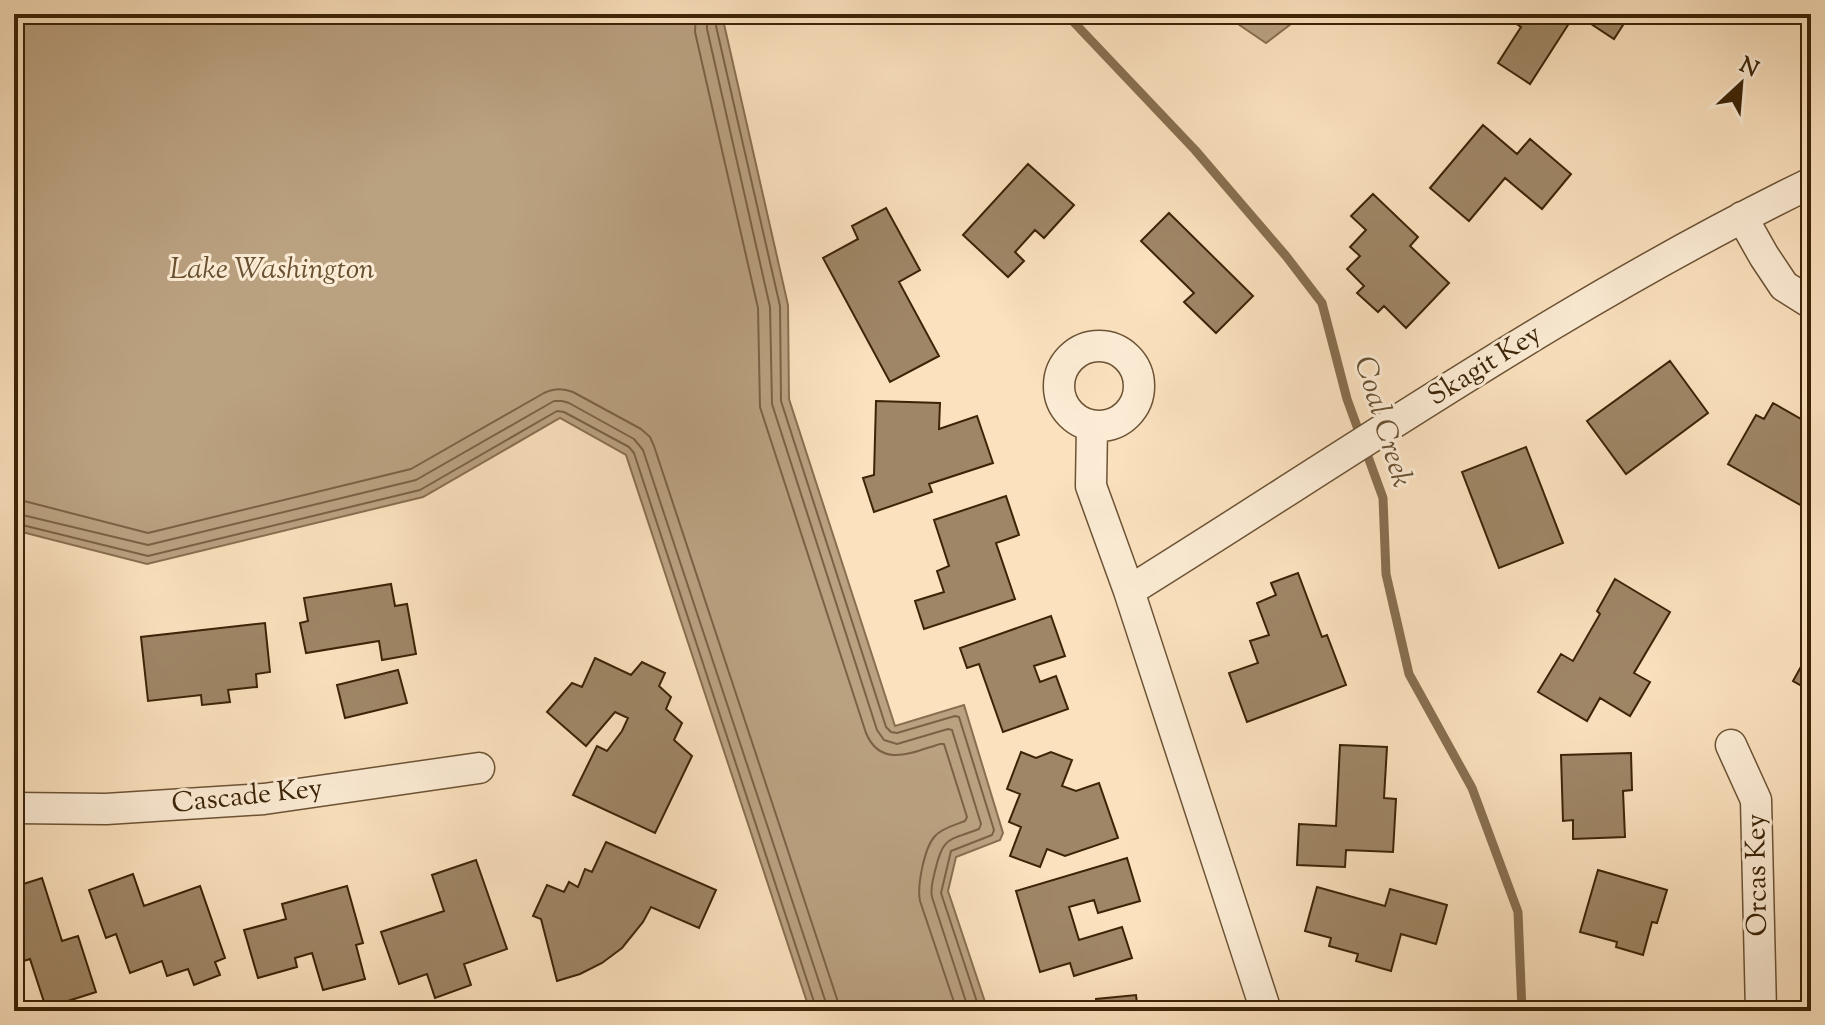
<svg xmlns="http://www.w3.org/2000/svg" width="1825" height="1025" viewBox="0 0 1825 1025" font-family="'Sorts Mill Goudy',serif">
	<style>
		.water { fill: #baa180; stroke: #886f50; stroke-width: 2 }
		.lines { fill: none; stroke-linecap: round; stroke-linejoin: round }
		.shore { stroke: #7b6244; stroke-width: 2 }
		.stream { stroke: #886f50; stroke-width: 9 }
		.building { fill: #9f8666; stroke: #3c2407; stroke-width: 2 }
		.minor-casing { stroke: #6c5335; stroke-width: 33 }
		.minor { stroke: #fcecd5; stroke-width: 30 }
		.labels { text-anchor: middle; dominant-baseline: central; stroke-width: 6; stroke-linejoin: round; paint-order: stroke }
		.street-label { font-size: 28px; fill: #3c2407; stroke: #fcecd5 }
		.water-label { font-size: 30px; font-style: italic; fill: #685031; stroke: #fcecd5 }
	</style>
	<rect width="100%" height="100%" fill="#fbe1be"/>
	<filter id="stains"><feTurbulence type="fractalNoise" baseFrequency=".0025" numOctaves="4"/><feColorMatrix values="0 0 0 0 .2 0 0 0 0 .09 0 0 0 0 .02 0 0 0 .5 -.17"/></filter>
	<radialGradient id="worn" r=".72"><stop offset=".6" stop-color="#630" stop-opacity="0"/><stop offset="1" stop-color="#630" stop-opacity=".3"/></radialGradient>
	<path class="water" d="M 14,14 L 751,14 L 724,24 L 788,305 L 789,399 L 895,726 L 964,705 L 1003,833 L 1000,840 L 956,857 L 948,891 L 988,1011 L 810,1011 L 626,455 L 560,418 L 423,497 L 147,564 L 14,530 Z
		M 1228,14 L 1304,14 L 1266,43 L 1238,24 Z"/>
	<g class="lines">
		<path class="shore" d="M 696,14 L 695,32 L 758,308 L 760,407 L 866,733 C 881,769 913,752 940,744 L 944,744 L 967,817 L 965,821 C 955,825 942,828 935,836 C 924,848 917,886 920,901 L 957,1011
			M 709,14 L 707,20 L 707,29 L 770,307 L 772,404 L 877,730 L 884,740 L 897,744 L 948,729 L 952,730 L 981,824 L 979,829 C 948,841 943,836 935,871 C 933,880 930,888 932,897 L 969,1011
			M 726,14 L 718,18 L 716,26 L 780,306 L 781,401 L 886,727 L 891,732 L 897,733 L 955,716 L 959,717 L 994,830 L 992,835 L 951,851 L 941,893 L 980,1011
			M 14,501 L 24,501 L 148,533 L 411,469 L 544,393 C 554,388 563,388 573,392 L 641,429 L 650,437 L 654,446 L 837,999 L 839,1011
			M 14,513 L 148,545 L 416,480 L 554,401 L 562,401 L 569,403 L 634,439 L 643,450 L 826,1003 L 827,1011
			M 14,523 L 148,556 L 420,490 L 557,411 L 564,412 L 629,447 L 634,453 L 817,1011"/>
		<path class="stream" d="M 1066,14 L 1195,150 L 1286,256 L 1322,303 L 1347,399 L 1383,498 L 1386,574 L 1409,674 L 1472,788 L 1518,912 L 1522,1011"/>
	</g>
	<path class="building" d="M 1501,14 L 1575,14 L 1530,84 L 1498,63 L 1521,27 Z
		M 1576,14 L 1630,14 L 1614,39 Z
		M 1483,125 L 1517,154 L 1530,139 L 1571,174 L 1542,209 L 1505,178 L 1469,221 L 1430,188 Z
		M 1028,164 L 1074,205 L 1044,238 L 1035,230 L 1015,252 L 1024,261 L 1008,277 L 963,235 Z
		M 1373,194 L 1418,237 L 1410,246 L 1449,283 L 1406,328 L 1384,306 L 1378,312 L 1357,293 L 1364,286 L 1347,269 L 1360,256 L 1350,247 L 1366,230 L 1351,216 Z
		M 886,208 L 920,270 L 899,282 L 939,356 L 890,382 L 823,258 L 858,239 L 852,226 Z
		M 1169,213 L 1253,296 L 1216,333 L 1184,302 L 1194,293 L 1141,241 Z
		M 1670,361 L 1708,413 L 1626,474 L 1587,421 Z
		M 876,401 L 940,403 L 939,429 L 977,416 L 993,463 L 929,484 L 932,492 L 874,512 L 863,478 L 874,475 Z
		M 1773,403 L 1810,424 L 1811,422 L 1811,511 L 1728,464 L 1756,415 L 1764,419 Z
		M 1526,447 L 1563,543 L 1499,568 L 1462,472 Z
		M 1006,496 L 1019,535 L 996,543 L 1015,599 L 924,629 L 915,601 L 944,592 L 937,571 L 949,566 L 934,520 Z
		M 1298,573 L 1322,637 L 1327,635 L 1346,685 L 1247,722 L 1229,673 L 1258,663 L 1250,641 L 1269,635 L 1257,603 L 1276,595 L 1271,583 Z
		M 1615,579 L 1670,612 L 1634,673 L 1650,682 L 1630,716 L 1600,698 L 1587,721 L 1538,692 L 1561,654 L 1573,661 L 1600,614 L 1597,611 Z
		M 391,584 L 395,606 L 407,604 L 416,654 L 382,660 L 379,641 L 306,653 L 300,623 L 308,621 L 304,598 Z
		M 1051,616 L 1065,656 L 1034,666 L 1040,682 L 1056,676 L 1068,709 L 1003,732 L 979,664 L 967,668 L 960,648 Z
		M 265,623 L 270,672 L 256,674 L 257,687 L 228,690 L 230,702 L 202,705 L 201,695 L 148,701 L 141,637 Z
		M 1808,654 L 1811,656 L 1811,691 L 1793,681 Z
		M 595,658 L 631,675 L 642,662 L 665,673 L 659,686 L 671,697 L 666,709 L 682,723 L 674,740 L 692,756 L 655,833 L 573,795 L 597,746 L 607,751 L 622,731 L 628,718 L 615,712 L 586,746 L 547,712 L 572,683 L 582,687 Z
		M 398,670 L 407,703 L 345,718 L 337,685 Z
		M 1340,745 L 1387,747 L 1384,798 L 1396,799 L 1393,852 L 1346,850 L 1345,867 L 1297,865 L 1299,824 L 1336,826 Z
		M 1021,752 L 1036,758 L 1051,752 L 1072,760 L 1062,786 L 1076,791 L 1099,783 L 1118,838 L 1065,856 L 1047,849 L 1040,867 L 1010,856 L 1021,827 L 1009,822 L 1020,794 L 1007,789 Z
		M 1631,753 L 1632,790 L 1623,791 L 1625,837 L 1573,839 L 1573,820 L 1563,821 L 1561,755 Z
		M 606,842 L 716,890 L 699,928 L 651,907 L 643,922 L 622,948 L 602,963 L 580,974 L 557,981 L 541,919 L 533,916 L 547,885 L 564,892 L 569,882 L 578,887 L 585,869 L 592,872 Z
		M 1127,858 L 1140,901 L 1098,913 L 1094,900 L 1069,907 L 1079,940 L 1122,927 L 1132,958 L 1074,976 L 1070,963 L 1040,972 L 1016,891 Z
		M 476,860 L 507,949 L 464,964 L 471,985 L 435,998 L 427,974 L 399,984 L 381,932 L 444,911 L 432,875 Z
		M 1598,870 L 1667,890 L 1657,923 L 1652,922 L 1643,955 L 1616,947 L 1617,942 L 1580,932 Z
		M 133,874 L 144,906 L 200,886 L 225,958 L 215,962 L 220,975 L 194,985 L 188,969 L 167,976 L 162,961 L 130,973 L 116,934 L 106,938 L 89,890 Z
		M 42,878 L 62,941 L 78,936 L 96,992 L 46,1008 L 30,959 L 14,964 L 14,887 Z
		M 347,886 L 363,943 L 356,945 L 365,979 L 323,990 L 312,953 L 295,958 L 297,967 L 258,978 L 244,930 L 286,919 L 282,904 Z
		M 1317,887 L 1385,906 L 1390,889 L 1447,905 L 1436,944 L 1401,934 L 1391,971 L 1356,961 L 1358,954 L 1329,946 L 1331,938 L 1305,931 Z
		M 1136,995 L 1138,1011 L 1097,1011 L 1096,999 Z"/>
	<g class="lines">
		<defs>
			<path id="minor" d="M 1742,217 L 1764,256 L 1784,286 L 1811,303
				M1059 386a40 40 0 1 1 80 0a40 40 0 1 1-80 0Z
				M 1092,426 L 1091,486 L 1129,591 L 1266,1011
				M 1129,591 C 1354,451 1572,299 1811,183
				M 1731,745 L 1756,800 L 1761,1011
				M 14,808 L 106,809 L 264,799 L 479,768"/>
		</defs>
		<use href="#minor" class="minor-casing"/>
		<use href="#minor" class="minor"/>
	</g>
	<g class="labels">
		<g class="street-label">
			<text transform="translate(1485 366) rotate(-32)">Skagit Key</text>
			<text transform="translate(247 797) rotate(-6)">Cascade Key</text>
			<text transform="translate(1758 875) rotate(-91)">Orcas Key</text>
		</g>
		<g class="water-label">
			<text x="272" y="270">Lake Washington</text>
			<text transform="translate(1382 422) rotate(73)">Coal Creek</text>
		</g>
	</g>
	<rect width="1825" height="1025" fill="none" stroke="#fbe1be" stroke-width="48"/>
	<rect x="16" y="16" width="1793" height="993" fill="none" stroke="#3c2407" stroke-width="4"/>
	<rect x="24" y="24" width="1777" height="977" fill="none" stroke="#3c2407" stroke-width="2"/>
	<g transform="translate(1741 84) rotate(26)" stroke="#fcecd5" stroke-width="6" paint-order="stroke">
	<path d="M0-6L14 30L0 20L-14 30Z" fill="#3c2407"/>
	<text y="-12" font-size="22" font-weight="bold" text-anchor="middle" fill="#3c2407">N</text>
	</g>
	<rect width="100%" height="100%" filter="url(#stains)"/>
	<rect width="100%" height="100%" fill="url(#worn)"/>
</svg>
